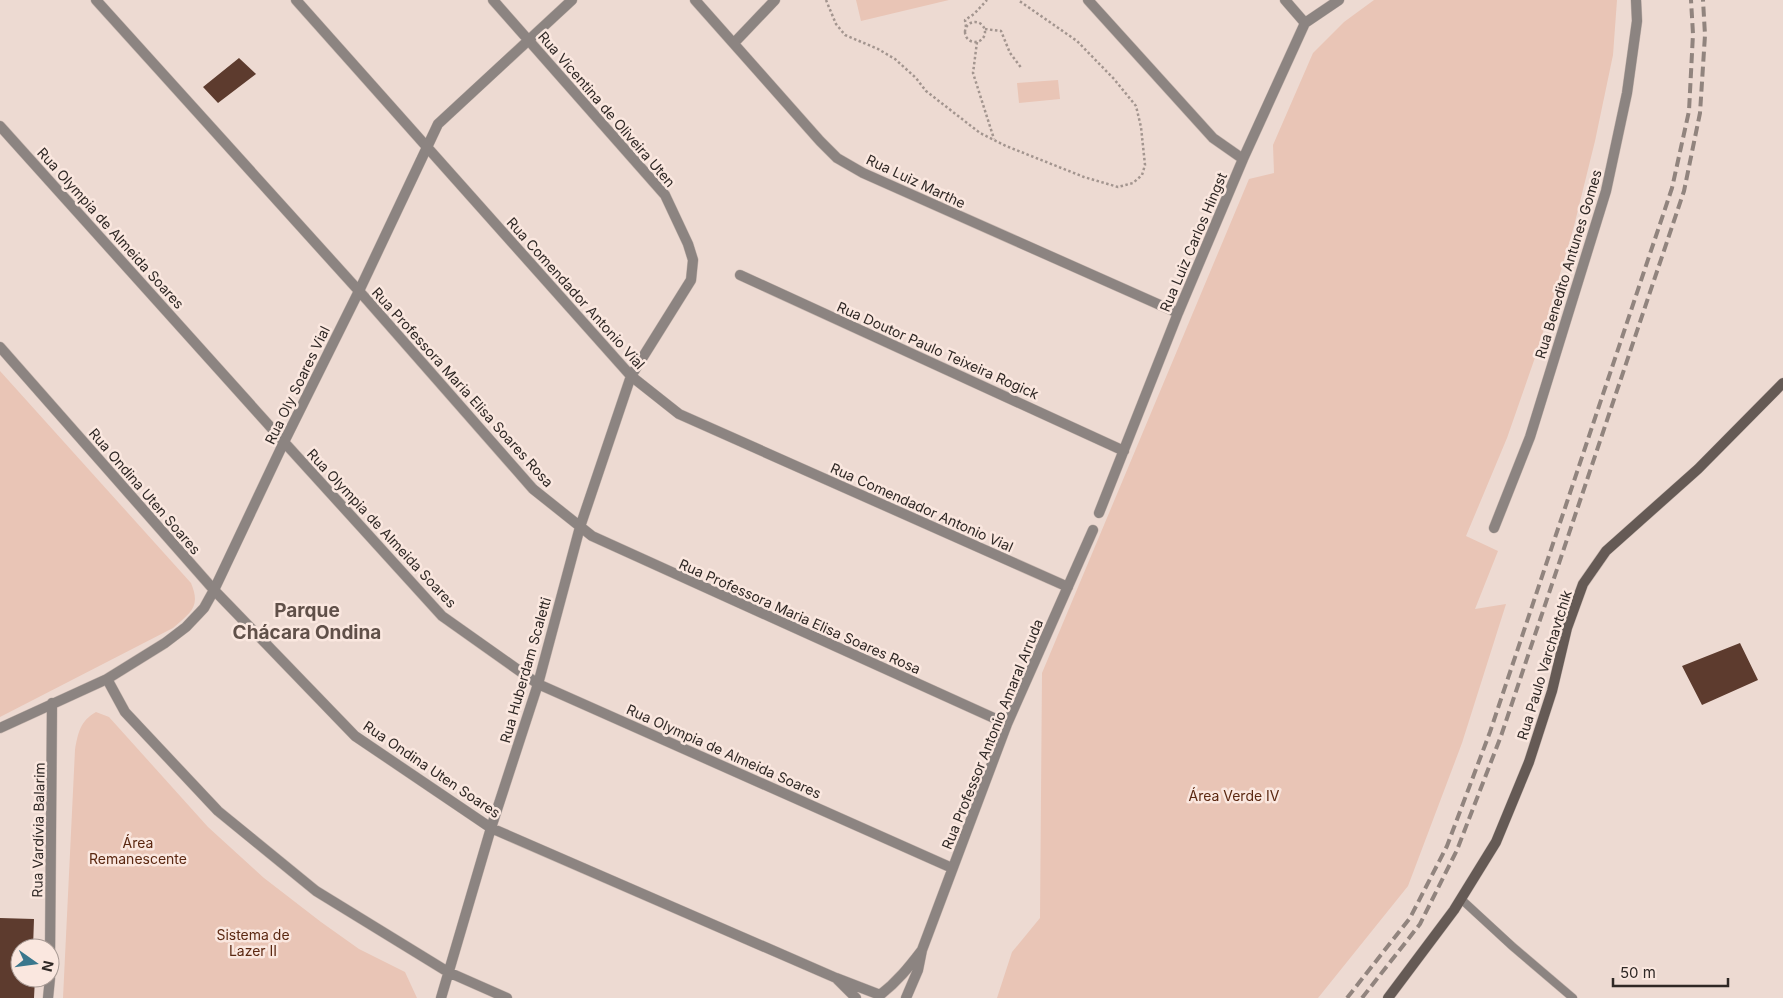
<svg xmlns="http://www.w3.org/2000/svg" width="1783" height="998" viewBox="0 0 1783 998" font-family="Inter,sans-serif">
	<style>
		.green { fill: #e9c5b6 }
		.building { fill: #5d3b2e }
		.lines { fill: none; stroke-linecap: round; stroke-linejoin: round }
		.lane-casing { stroke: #c7b6af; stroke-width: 9 }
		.street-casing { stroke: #c7b6af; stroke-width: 11 }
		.secondary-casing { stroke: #c7b6af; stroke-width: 11 }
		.path { stroke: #a3958f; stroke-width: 2.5; stroke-dasharray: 2.5 2.5; stroke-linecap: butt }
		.lane { stroke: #8c8481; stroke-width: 8 }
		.street { stroke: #8c8481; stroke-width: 10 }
		.secondary { stroke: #655a55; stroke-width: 10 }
		.rail { stroke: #91847e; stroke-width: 4; stroke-dasharray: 10 5; stroke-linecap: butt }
		.labels { text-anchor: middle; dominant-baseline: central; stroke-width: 5; stroke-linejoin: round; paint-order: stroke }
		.street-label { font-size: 14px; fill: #2f2825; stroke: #fae7df }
		.park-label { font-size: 14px; fill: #5b2811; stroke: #fae7df }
		.district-label { font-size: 19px; font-weight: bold; fill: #605049; stroke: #fae7df }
	</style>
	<rect width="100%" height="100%" fill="#eddad2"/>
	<path class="green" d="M 856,0 L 949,0 L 861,21 Z
		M 1374,0 L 1617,0 L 1613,55 L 1595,141 L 1574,226 L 1539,346 L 1507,438 L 1466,536 L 1498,551 L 1475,609 L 1506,604 L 1462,743 L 1408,886 L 1318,998 L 997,998 L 1012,952 L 1040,918 L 1042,673 L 1249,179 L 1274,173 L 1273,145 L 1313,53 L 1344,22 Z
		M 1058,80 L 1060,99 L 1019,103 L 1017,83 Z
		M 0,371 L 191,583 C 201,607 191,612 173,628 L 0,717 Z
		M 96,712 L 109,717 L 208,827 L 264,878 L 321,922 L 359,949 L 405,972 L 417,998 L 63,998 L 75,750 C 78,733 80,721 96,712 Z"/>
	<path class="building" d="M 239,58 L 256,74 L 218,103 L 203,87 Z
		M 1740,643 L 1758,680 L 1702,705 L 1682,666 Z
		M 0,918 L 34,919 L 33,948 L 20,948 L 20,978 L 35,978 L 34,998 L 0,998 Z"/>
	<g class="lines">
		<defs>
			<path id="lane" d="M 1461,899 L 1512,946 L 1573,998"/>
			<path id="street" d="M 96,0 L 368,301 L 533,489 L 592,536 L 1007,724
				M 296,0 L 631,376 L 679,414 L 1068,587
				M 695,0 L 820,141 L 837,158 L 863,173 L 1178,313
				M 1088,0 L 1213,138 L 1243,159
				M 1285,0 L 1305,23
				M 734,43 L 775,0
				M 0,126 L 284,442 L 442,616 L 538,684 L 952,868
				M 740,275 L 1124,451
				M 0,347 L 214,590 L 355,736 L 491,828 L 836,978
				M 1099,513 L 1178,313 L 1243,159 L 1305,23 L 1339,0
				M 1494,528 L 1530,437 L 1606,191 L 1627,93 L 1637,21 L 1636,0
				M 107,679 L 125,712 L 218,811 L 316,891 L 448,972 L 507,998
				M 0,728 L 107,679 L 165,643 L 186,627 L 204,608 L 214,590 L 284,442 L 359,291 L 438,124 L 572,0
				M 922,950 L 1007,724 L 1093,530
				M 50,957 L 52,703
				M 48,998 L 50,978
				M 441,998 L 491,828 L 538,684 L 580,527 L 631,376 L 691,280 L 693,260 L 688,244 L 665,195 L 493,0
				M 856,998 L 836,978 L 880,995 C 897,982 909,967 922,950 L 918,970 L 906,998"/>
			<path id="secondary" d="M 1388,998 L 1454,910 L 1496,842 L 1529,762 L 1552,691 L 1567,628 L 1583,584 L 1606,551 L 1698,469 L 1783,383"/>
		</defs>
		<use href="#lane" class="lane-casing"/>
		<use href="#street" class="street-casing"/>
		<use href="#secondary" class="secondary-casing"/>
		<path class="path" d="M 826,0 L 836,24 L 845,35 L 878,49 L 895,59 L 916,78 L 926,91 L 980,133 L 1006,146 L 1084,177 L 1118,187 L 1133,183 L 1142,175 L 1145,165 L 1141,127 L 1136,106 L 1114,79 L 1077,41 L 1018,0
			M965 32a10 10 0 1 1 20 0a10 10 0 1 1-20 0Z
			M 966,27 L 965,20 L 974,14 L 987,0
			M 985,29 L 1001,31 L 1010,53 L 1022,69
			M 977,42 L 973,73 L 994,139"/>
		<use href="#lane" class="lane"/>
		<use href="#street" class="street"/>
		<use href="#secondary" class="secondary"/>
		<path class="rail" d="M 1347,998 L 1410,918 L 1447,846 L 1490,732 L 1672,188 L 1689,111 L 1693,34 L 1691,0
			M 1362,998 L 1420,924 L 1457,850 L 1501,736 L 1684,191 L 1700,113 L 1705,35 L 1703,0"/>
	</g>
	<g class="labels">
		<g class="street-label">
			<text transform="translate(607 109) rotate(49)">Rua Vicentina de Oliveira Uten</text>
			<text transform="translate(916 181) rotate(25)">Rua Luiz Marthe</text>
			<text transform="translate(111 228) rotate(48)">Rua Olympia de Almeida Soares</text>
			<text transform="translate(1193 242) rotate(-67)">Rua Luiz Carlos Hingst</text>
			<text transform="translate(1568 264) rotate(-73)">Rua Benedito Antunes Gomes</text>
			<text transform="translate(576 293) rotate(48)">Rua Comendador Antonio Vial</text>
			<text transform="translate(938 350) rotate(24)">Rua Doutor Paulo Teixeira Rogick</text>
			<text transform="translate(297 385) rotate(-64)">Rua Oly Soares Vial</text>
			<text transform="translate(463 387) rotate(48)">Rua Professora Maria Elisa Soares Rosa</text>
			<text transform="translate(145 491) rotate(49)">Rua Ondina Uten Soares</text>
			<text transform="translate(922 507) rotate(24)">Rua Comendador Antonio Vial</text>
			<text transform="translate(382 528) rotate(47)">Rua Olympia de Almeida Soares</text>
			<text transform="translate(800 616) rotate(24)">Rua Professora Maria Elisa Soares Rosa</text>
			<text transform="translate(1544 665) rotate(-73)">Rua Paulo Varchavtchik</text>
			<text transform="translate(525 670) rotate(-74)">Rua Huberdam Scaletti</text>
			<text transform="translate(992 734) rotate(-68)">Rua Professor Antonio Amaral Arruda</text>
			<text transform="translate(724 751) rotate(24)">Rua Olympia de Almeida Soares</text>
			<text transform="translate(432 769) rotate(34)">Rua Ondina Uten Soares</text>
			<text transform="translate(38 830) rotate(-89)">Rua Vardívia Balarim</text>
		</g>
		<g class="park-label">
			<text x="1234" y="795">Área Verde IV</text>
			<text x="138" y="842">Área<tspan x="138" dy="16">Remanescente</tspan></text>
			<text x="253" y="934">Sistema de<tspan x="253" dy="16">Lazer II</tspan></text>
		</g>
		<g class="district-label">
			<text x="307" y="610">Parque<tspan x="307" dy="22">Chácara Ondina</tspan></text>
		</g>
	</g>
	<g transform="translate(35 963) rotate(104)"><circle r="24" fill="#fae7df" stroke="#a99b95"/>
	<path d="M0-4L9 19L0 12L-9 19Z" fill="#39778d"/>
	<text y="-8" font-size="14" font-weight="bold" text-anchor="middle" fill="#2f2825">N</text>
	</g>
	<path d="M1613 978v8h115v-8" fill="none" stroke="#2f2825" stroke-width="2.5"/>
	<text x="1620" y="978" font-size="15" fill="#2f2825" stroke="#fae7df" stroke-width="4" paint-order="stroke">50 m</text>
</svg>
